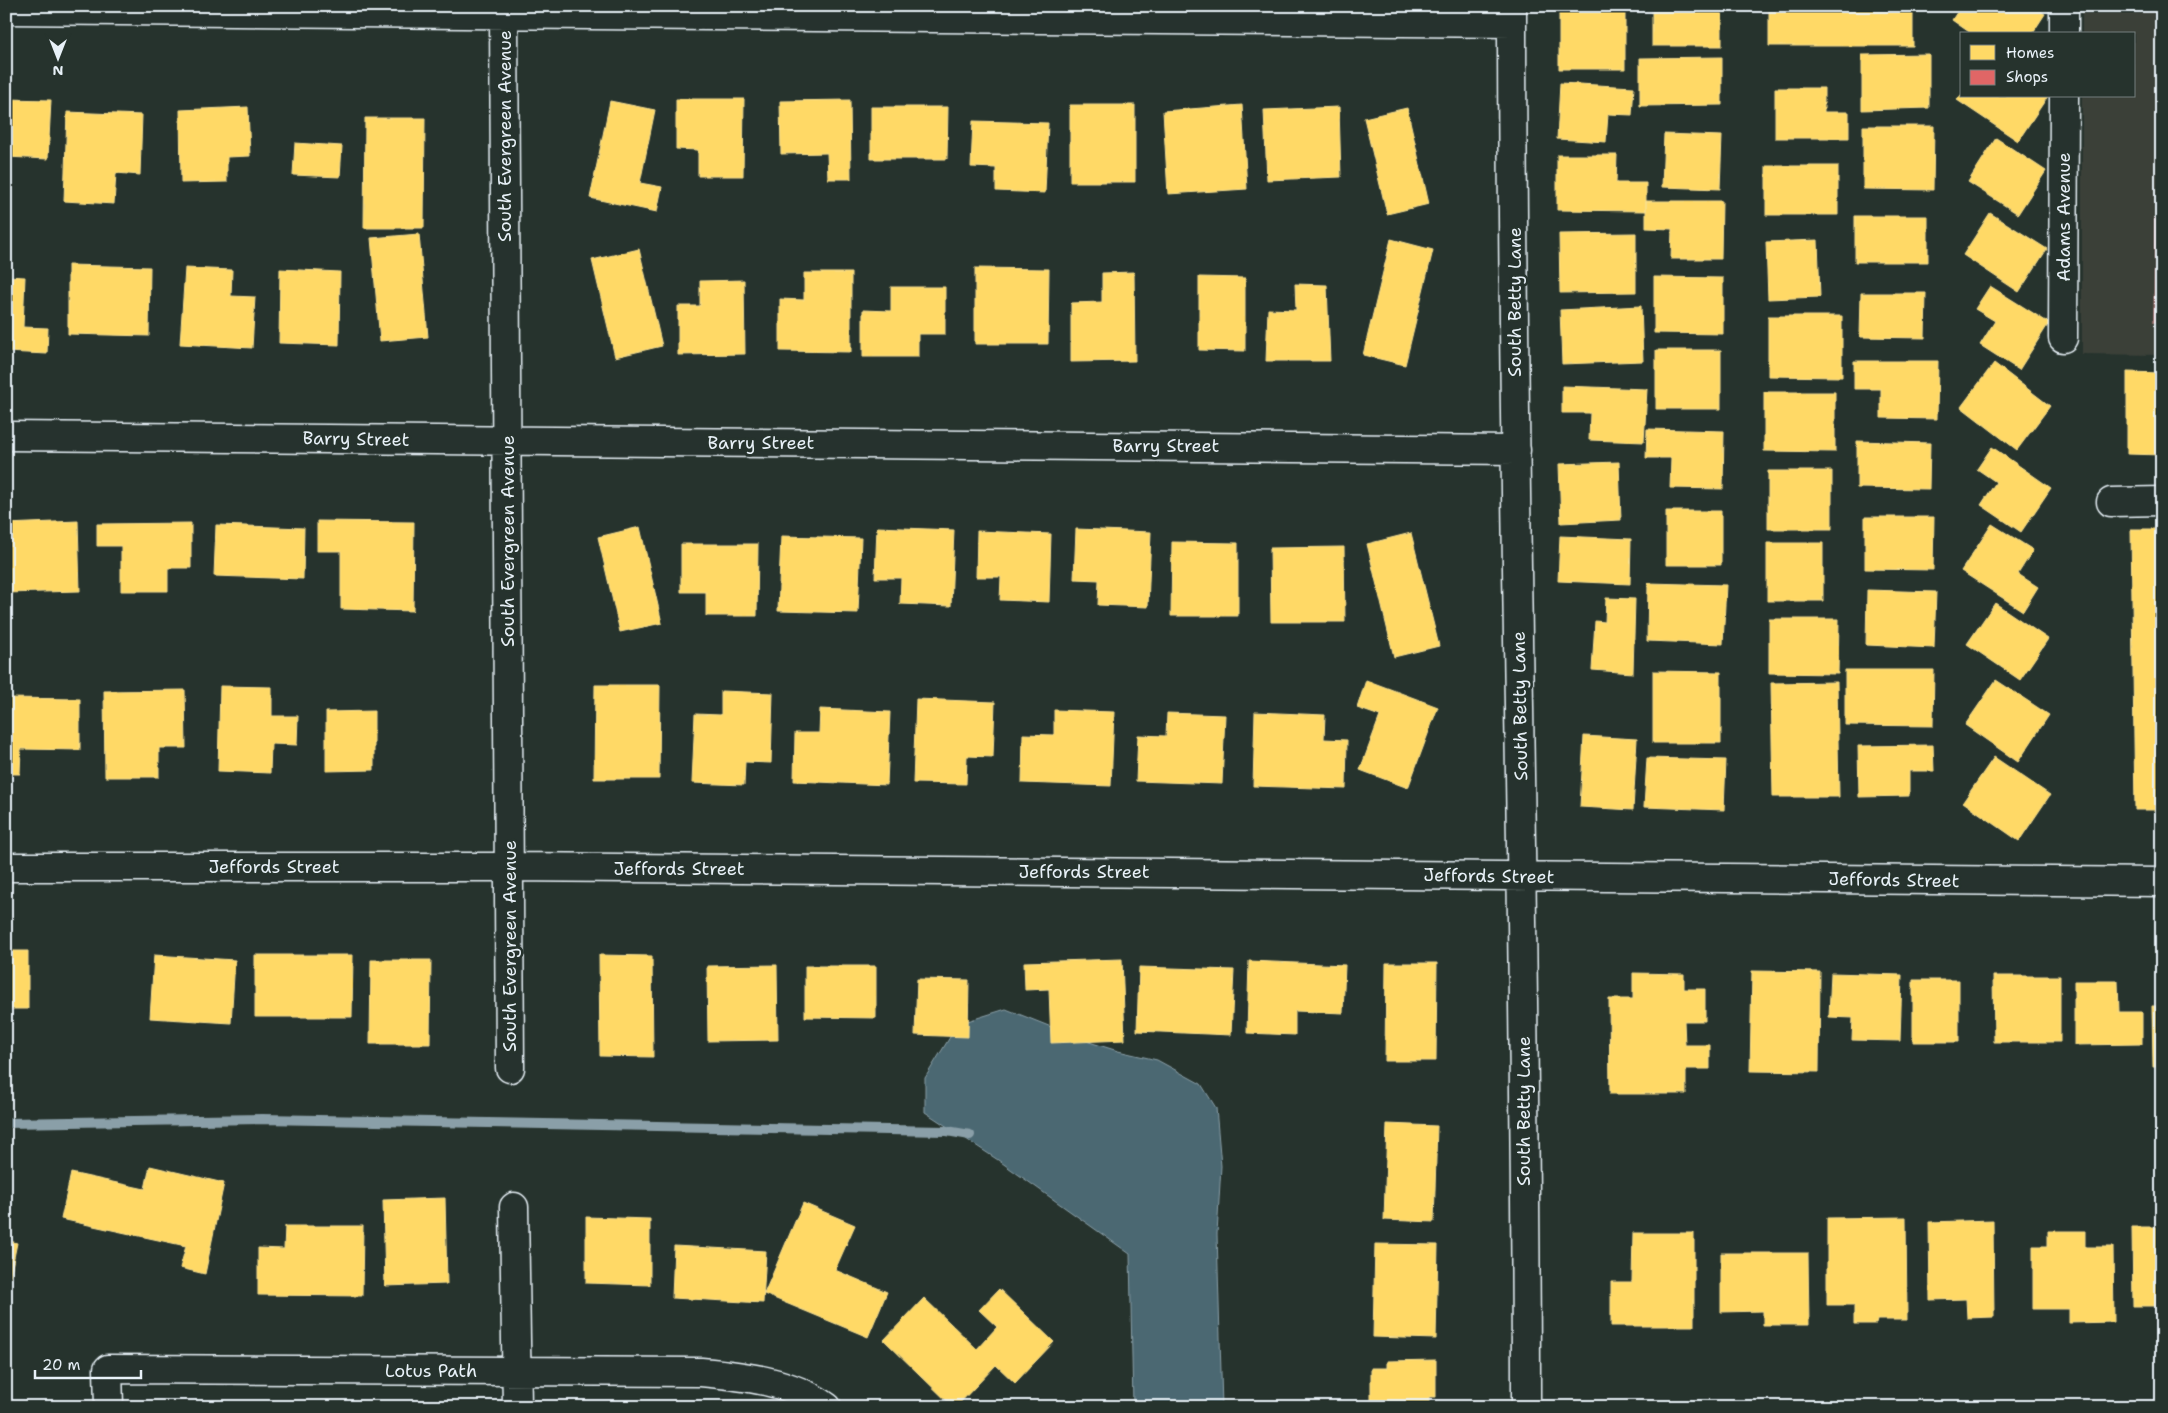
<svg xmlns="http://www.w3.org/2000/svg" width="2168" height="1413" viewBox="0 0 2168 1413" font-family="'Shantell Sans',sans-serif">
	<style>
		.built { fill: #3b4139 }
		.water { fill: #4c6872; stroke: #8a9fa8 }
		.homes { fill: #ffd966; stroke: #f8e092 }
		.shops { fill: #e06666; stroke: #e29092 }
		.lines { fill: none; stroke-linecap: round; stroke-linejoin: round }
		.stream { stroke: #8a9fa8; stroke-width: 10 }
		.minor-casing { stroke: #e8f1f8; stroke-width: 31 }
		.minor { stroke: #26332d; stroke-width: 28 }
		.labels { text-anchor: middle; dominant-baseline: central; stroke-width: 5; stroke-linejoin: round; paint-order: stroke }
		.street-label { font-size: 18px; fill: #e8f1f8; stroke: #26332d }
	</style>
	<rect width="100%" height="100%" fill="#26332d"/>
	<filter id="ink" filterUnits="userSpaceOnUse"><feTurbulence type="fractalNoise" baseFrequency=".02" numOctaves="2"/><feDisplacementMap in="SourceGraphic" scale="10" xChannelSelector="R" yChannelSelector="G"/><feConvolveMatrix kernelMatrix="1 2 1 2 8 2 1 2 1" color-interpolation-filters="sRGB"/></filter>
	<g filter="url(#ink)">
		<path class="built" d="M 2082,6 L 2162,6 L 2162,355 L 2082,354 L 2082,96 L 2134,96 L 2134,34 L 2082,34 Z"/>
		<path class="water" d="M 1006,1009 L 1089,1042 L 1118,1051 L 1157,1060 L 1201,1084 L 1216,1108 L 1221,1166 L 1217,1234 L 1222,1407 L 1133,1407 L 1130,1254 L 998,1160 L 925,1112 L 925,1078 L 958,1024 Z"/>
		<path class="homes" d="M 1652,6 L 1722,6 L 1722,46 L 1652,46 Z
			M 1769,6 L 1913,6 L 1913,46 L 1769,46 Z
			M 1961,6 L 2034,6 L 2045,14 L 2032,34 L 1972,34 L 1952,20 Z
			M 1559,9 L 1625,9 L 1625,69 L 1559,69 Z
			M 1929,54 L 1929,108 L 1862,110 L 1862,55 Z
			M 1722,57 L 1722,105 L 1640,106 L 1640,58 Z
			M 1560,83 L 1634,87 L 1632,115 L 1608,114 L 1606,142 L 1557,139 Z
			M 1775,88 L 1824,88 L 1824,112 L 1849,112 L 1849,138 L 1775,138 Z
			M 1962,94 L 1962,96 L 2048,96 L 2018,141 L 1957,100 Z
			M 6,99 L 51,100 L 48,159 L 6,157 Z
			M 676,99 L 744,99 L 743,176 L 698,176 L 698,150 L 676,149 Z
			M 850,100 L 851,179 L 828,179 L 827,153 L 781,154 L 780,101 Z
			M 610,101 L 655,110 L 640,183 L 662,187 L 657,212 L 590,198 Z
			M 1070,105 L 1135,105 L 1135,182 L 1070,182 Z
			M 1242,105 L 1247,189 L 1168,194 L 1163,111 Z
			M 248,107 L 250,156 L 227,157 L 227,182 L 181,183 L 180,110 Z
			M 871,107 L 948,107 L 947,159 L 871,159 Z
			M 1339,107 L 1341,177 L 1267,180 L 1264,110 Z
			M 1407,108 L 1429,204 L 1387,214 L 1364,118 Z
			M 67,112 L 142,115 L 140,175 L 116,173 L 114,204 L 64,201 Z
			M 365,118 L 425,118 L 424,228 L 364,228 Z
			M 973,121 L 1048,123 L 1045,193 L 996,191 L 996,168 L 971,167 Z
			M 1863,126 L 1934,126 L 1933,190 L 1863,189 Z
			M 1664,134 L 1722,136 L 1720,189 L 1662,187 Z
			M 1996,138 L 2046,171 L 2018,214 L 1968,182 Z
			M 295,143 L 342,146 L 340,177 L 293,175 Z
			M 1557,155 L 1617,155 L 1616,183 L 1646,183 L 1646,211 L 1557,210 Z
			M 1766,166 L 1838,166 L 1838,215 L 1766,215 Z
			M 1646,201 L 1722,201 L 1721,259 L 1671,259 L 1672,229 L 1646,228 Z
			M 1990,213 L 2047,249 L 2019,292 L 1963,255 Z
			M 1855,216 L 1928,216 L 1928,262 L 1855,262 Z
			M 1636,233 L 1636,292 L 1560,293 L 1559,234 Z
			M 419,234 L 428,337 L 380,341 L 371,238 Z
			M 1391,239 L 1433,250 L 1405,365 L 1363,355 Z
			M 1818,240 L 1820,297 L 1768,299 L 1766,242 Z
			M 639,249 L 662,346 L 615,357 L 592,260 Z
			M 68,265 L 150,267 L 149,336 L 68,334 Z
			M 185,268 L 232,270 L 231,296 L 255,297 L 252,348 L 180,344 Z
			M 975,268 L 1049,269 L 1048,344 L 975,344 Z
			M 280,269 L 340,272 L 339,345 L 279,343 Z
			M 1134,272 L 1135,361 L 1071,362 L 1071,303 L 1102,302 L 1102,273 Z
			M 804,273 L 851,273 L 851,352 L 780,351 L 780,299 L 804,300 Z
			M 6,276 L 25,277 L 23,327 L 48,328 L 47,354 L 6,352 Z
			M 1199,277 L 1245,278 L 1245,351 L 1199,350 Z
			M 1654,277 L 1723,278 L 1723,334 L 1654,333 Z
			M 744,280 L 745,354 L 678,355 L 678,306 L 700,306 L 700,281 Z
			M 1295,284 L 1327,285 L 1330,361 L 1266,361 L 1268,309 L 1296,310 Z
			M 1990,286 L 2049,323 L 2019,370 L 1980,345 L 1995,321 L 1975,309 Z
			M 891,287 L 945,287 L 945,334 L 918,334 L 918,357 L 863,357 L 863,310 L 891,311 Z
			M 1861,293 L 1926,293 L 1925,338 L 1860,337 Z
			M 1641,306 L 1643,361 L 1562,364 L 1560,310 Z
			M 1768,316 L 1842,316 L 1842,377 L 1768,376 Z
			M 1656,350 L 1721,350 L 1721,409 L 1656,409 Z
			M 1854,361 L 1938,361 L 1937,419 L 1881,418 L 1881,389 L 1854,389 Z
			M 1994,363 L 2050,406 L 2017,450 L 1961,407 Z
			M 2127,372 L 2162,373 L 2162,455 L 2127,454 Z
			M 1562,386 L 1647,389 L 1644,442 L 1589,440 L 1590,413 L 1562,413 Z
			M 1764,392 L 1835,392 L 1835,452 L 1764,451 Z
			M 1647,429 L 1724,431 L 1723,489 L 1670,488 L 1671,458 L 1646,458 Z
			M 1857,441 L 1930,443 L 1929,489 L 1857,488 Z
			M 1992,447 L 2051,488 L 2021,532 L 1981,505 L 1996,482 L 1977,469 Z
			M 1619,462 L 1621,520 L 1561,523 L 1559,464 Z
			M 1768,471 L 1832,471 L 1832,529 L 1768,529 Z
			M 1666,511 L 1721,511 L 1721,565 L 1666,565 Z
			M 1865,517 L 1934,517 L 1933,570 L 1865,569 Z
			M 78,521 L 80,591 L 6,593 L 6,524 Z
			M 317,521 L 414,522 L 413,611 L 341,609 L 341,551 L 317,551 Z
			M 191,523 L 191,568 L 168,568 L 168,591 L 121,591 L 121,546 L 97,546 L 97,524 Z
			M 1992,524 L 2033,550 L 2018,574 L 2038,587 L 2023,611 L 1961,571 Z
			M 216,525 L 304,528 L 303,579 L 214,576 Z
			M 640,527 L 662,623 L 620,632 L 598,537 Z
			M 877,527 L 954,530 L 951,606 L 900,604 L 901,578 L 875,578 Z
			M 1076,529 L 1151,532 L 1148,607 L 1098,605 L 1099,580 L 1074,579 Z
			M 2131,529 L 2162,529 L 2162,810 L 2135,810 Z
			M 977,531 L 1051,534 L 1049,602 L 1000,600 L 1001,577 L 976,577 Z
			M 1411,533 L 1439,646 L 1394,657 L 1367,544 Z
			M 781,536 L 861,538 L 858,613 L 778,611 Z
			M 1560,536 L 1631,539 L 1630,584 L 1558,581 Z
			M 1172,542 L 1238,543 L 1238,616 L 1171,616 Z
			M 1767,543 L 1823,543 L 1823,601 L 1767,601 Z
			M 681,544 L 758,544 L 757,616 L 706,616 L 706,592 L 681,592 Z
			M 1344,547 L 1345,622 L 1271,622 L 1270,548 Z
			M 1648,583 L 1726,585 L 1723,644 L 1647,641 Z
			M 1867,590 L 1936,592 L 1934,648 L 1866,645 Z
			M 1606,598 L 1635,599 L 1633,673 L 1592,670 L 1595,621 L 1605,622 Z
			M 1995,603 L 2048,639 L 2020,680 L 1967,644 Z
			M 1769,619 L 1839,619 L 1838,674 L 1769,673 Z
			M 1845,670 L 1934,670 L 1933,726 L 1845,725 Z
			M 1653,671 L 1721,672 L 1721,743 L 1653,743 Z
			M 1366,680 L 1438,707 L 1408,788 L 1360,770 L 1380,716 L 1357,708 Z
			M 1996,680 L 2049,715 L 2018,762 L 1965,725 Z
			M 1837,682 L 1839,797 L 1773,797 L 1771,683 Z
			M 595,685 L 660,685 L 659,779 L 594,779 Z
			M 220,686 L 272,687 L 272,716 L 298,716 L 297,745 L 271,744 L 270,773 L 218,771 Z
			M 185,690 L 186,748 L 159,748 L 159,777 L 105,777 L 104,691 Z
			M 721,691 L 773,693 L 771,763 L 745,762 L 744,785 L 692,783 L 695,714 L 721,715 Z
			M 6,698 L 80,699 L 80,750 L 21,749 L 20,774 L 6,774 Z
			M 916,699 L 995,702 L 993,757 L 967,756 L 966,784 L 913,783 Z
			M 820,709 L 890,712 L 887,785 L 794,781 L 795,733 L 819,733 Z
			M 1054,710 L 1114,712 L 1111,786 L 1022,783 L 1023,734 L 1054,735 Z
			M 374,711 L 374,770 L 326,771 L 326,712 Z
			M 1255,712 L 1325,715 L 1324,739 L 1347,740 L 1346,789 L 1253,786 Z
			M 1167,713 L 1225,715 L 1222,784 L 1136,781 L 1138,735 L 1166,736 Z
			M 1584,736 L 1637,739 L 1633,810 L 1580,807 Z
			M 1933,745 L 1934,771 L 1909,771 L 1909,796 L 1859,797 L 1858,746 Z
			M 1994,757 L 2050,795 L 2019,841 L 1963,802 Z
			M 1647,758 L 1726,760 L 1724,810 L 1644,807 Z
			M 6,951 L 28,951 L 28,1009 L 6,1009 Z
			M 154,955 L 235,960 L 231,1023 L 150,1018 Z
			M 255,955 L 353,955 L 352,1017 L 255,1017 Z
			M 599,955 L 652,956 L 653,1057 L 600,1056 Z
			M 1122,959 L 1125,1040 L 1051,1043 L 1049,989 L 1025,990 L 1024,962 Z
			M 371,960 L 431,960 L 430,1044 L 370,1044 Z
			M 1249,961 L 1345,965 L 1343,1013 L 1295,1011 L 1295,1035 L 1247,1033 Z
			M 1386,963 L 1437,963 L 1436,1061 L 1385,1061 Z
			M 777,965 L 778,1040 L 708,1041 L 707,966 Z
			M 805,966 L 876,966 L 876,1018 L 805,1017 Z
			M 1139,967 L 1234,970 L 1231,1035 L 1137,1031 Z
			M 1752,971 L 1820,972 L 1819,1072 L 1750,1071 Z
			M 1633,973 L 1684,974 L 1684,989 L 1705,989 L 1705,1021 L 1684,1021 L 1685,1045 L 1710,1045 L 1710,1069 L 1686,1069 L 1686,1094 L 1610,1094 L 1609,999 L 1633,999 Z
			M 1831,973 L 1902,975 L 1900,1041 L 1852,1040 L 1853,1018 L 1829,1017 Z
			M 1993,976 L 2060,976 L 2060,1042 L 1994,1042 Z
			M 917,979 L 969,980 L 968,1037 L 915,1035 Z
			M 1913,980 L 1959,980 L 1959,1042 L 1913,1042 Z
			M 2074,981 L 2118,981 L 2119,1012 L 2142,1012 L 2142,1044 L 2074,1045 Z
			M 2152,1006 L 2162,1006 L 2162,1067 L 2153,1067 Z
			M 1387,1124 L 1437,1126 L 1434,1222 L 1384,1220 Z
			M 150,1166 L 224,1183 L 205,1274 L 180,1268 L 186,1246 L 61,1219 L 71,1173 L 145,1189 Z
			M 445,1198 L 447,1284 L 385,1286 L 383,1200 Z
			M 803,1203 L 855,1225 L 835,1270 L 887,1292 L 868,1337 L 764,1294 Z
			M 586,1217 L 650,1219 L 650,1285 L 586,1283 Z
			M 1906,1217 L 1907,1320 L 1877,1320 L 1876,1324 L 1854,1324 L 1854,1305 L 1827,1305 L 1827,1218 Z
			M 1993,1220 L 1994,1317 L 1967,1318 L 1966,1299 L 1930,1300 L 1929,1222 Z
			M 285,1226 L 363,1226 L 362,1296 L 258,1295 L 258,1248 L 284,1249 Z
			M 2132,1227 L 2162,1227 L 2162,1306 L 2133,1306 Z
			M 2048,1231 L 2085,1231 L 2085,1247 L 2113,1247 L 2114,1322 L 2069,1323 L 2069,1309 L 2033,1309 L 2033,1246 L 2048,1246 Z
			M 1633,1233 L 1694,1233 L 1694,1326 L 1611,1326 L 1611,1282 L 1632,1282 Z
			M 6,1240 L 17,1243 L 6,1296 Z
			M 1375,1244 L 1438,1245 L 1436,1339 L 1373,1337 Z
			M 674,1246 L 766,1251 L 763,1303 L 672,1298 Z
			M 1721,1253 L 1808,1253 L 1809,1325 L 1763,1325 L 1763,1311 L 1721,1312 Z
			M 999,1289 L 1054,1342 L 1015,1383 L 996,1365 L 956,1407 L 953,1407 L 884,1340 L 924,1298 L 977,1349 L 997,1327 L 979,1310 Z
			M 1436,1360 L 1436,1397 L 1429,1397 L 1429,1407 L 1388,1407 L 1388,1404 L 1371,1404 L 1371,1368 L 1387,1368 L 1387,1361 Z"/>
		<path class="shops" d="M 2155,218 L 2162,218 L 2162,322 L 2154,322 Z"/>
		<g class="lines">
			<path class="stream" d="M 6,1123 L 262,1119 L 947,1131 L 970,1135"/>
			<defs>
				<path id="minor" d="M 1512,6 C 1512,473 1526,940 1526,1407
					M 6,10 L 1512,23
					M 504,15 L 510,1068
					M 2064,34 L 2064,6
					M 2063,338 L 2064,96
					M 6,436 L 1516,450
					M 2111,502 L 2162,501
					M 6,867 L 510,867 L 2162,882
					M 514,1207 L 517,1407
					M 109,1407 L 108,1369 L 701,1372 C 744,1376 791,1381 827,1407"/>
			</defs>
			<use href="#minor" class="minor-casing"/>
			<use href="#minor" class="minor"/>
		</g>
	</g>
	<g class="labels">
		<g class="street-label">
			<text transform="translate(505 136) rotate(-90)">South Evergreen Avenue</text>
			<text transform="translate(2064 217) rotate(-90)">Adams Avenue</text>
			<text transform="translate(1515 302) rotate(-90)">South Betty Lane</text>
			<text transform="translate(356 439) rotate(1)">Barry Street</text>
			<text x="761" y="443">Barry Street</text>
			<text x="1166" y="446">Barry Street</text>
			<text transform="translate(508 541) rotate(-90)">South Evergreen Avenue</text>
			<text transform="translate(1520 706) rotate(-91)">South Betty Lane</text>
			<text x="274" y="867">Jeffords Street</text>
			<text x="679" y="869">Jeffords Street</text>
			<text x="1084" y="872">Jeffords Street</text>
			<text transform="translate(1489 876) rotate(1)">Jeffords Street</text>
			<text transform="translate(1894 880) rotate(1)">Jeffords Street</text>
			<text transform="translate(510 946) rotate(-90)">South Evergreen Avenue</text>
			<text transform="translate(1524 1111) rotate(-90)">South Betty Lane</text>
			<text x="431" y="1371">Lotus Path</text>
		</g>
	</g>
	<rect width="2168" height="1413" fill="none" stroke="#26332d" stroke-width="25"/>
	<rect x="12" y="12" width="2143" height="1388" fill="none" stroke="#e8f1f8" stroke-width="2" filter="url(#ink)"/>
	<rect x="1960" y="32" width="175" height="65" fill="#26332d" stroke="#747f7e"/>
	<rect x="1970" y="45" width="25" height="15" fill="#ffd966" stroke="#747f7e"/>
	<text x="2006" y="58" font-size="15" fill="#e8f1f8">Homes</text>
	<rect x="1970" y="70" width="25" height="15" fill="#e06666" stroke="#747f7e"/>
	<text x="2006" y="82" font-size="15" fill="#e8f1f8">Shops</text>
	<g transform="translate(58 58) rotate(180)" stroke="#26332d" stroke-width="4" paint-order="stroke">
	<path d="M0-4L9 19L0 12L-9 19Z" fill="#e8f1f8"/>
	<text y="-8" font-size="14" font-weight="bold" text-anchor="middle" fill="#e8f1f8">N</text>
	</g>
	<path d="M35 1370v8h106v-8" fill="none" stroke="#e8f1f8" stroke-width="2.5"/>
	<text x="42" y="1370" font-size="15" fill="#e8f1f8" stroke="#26332d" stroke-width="4" paint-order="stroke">20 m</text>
</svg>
